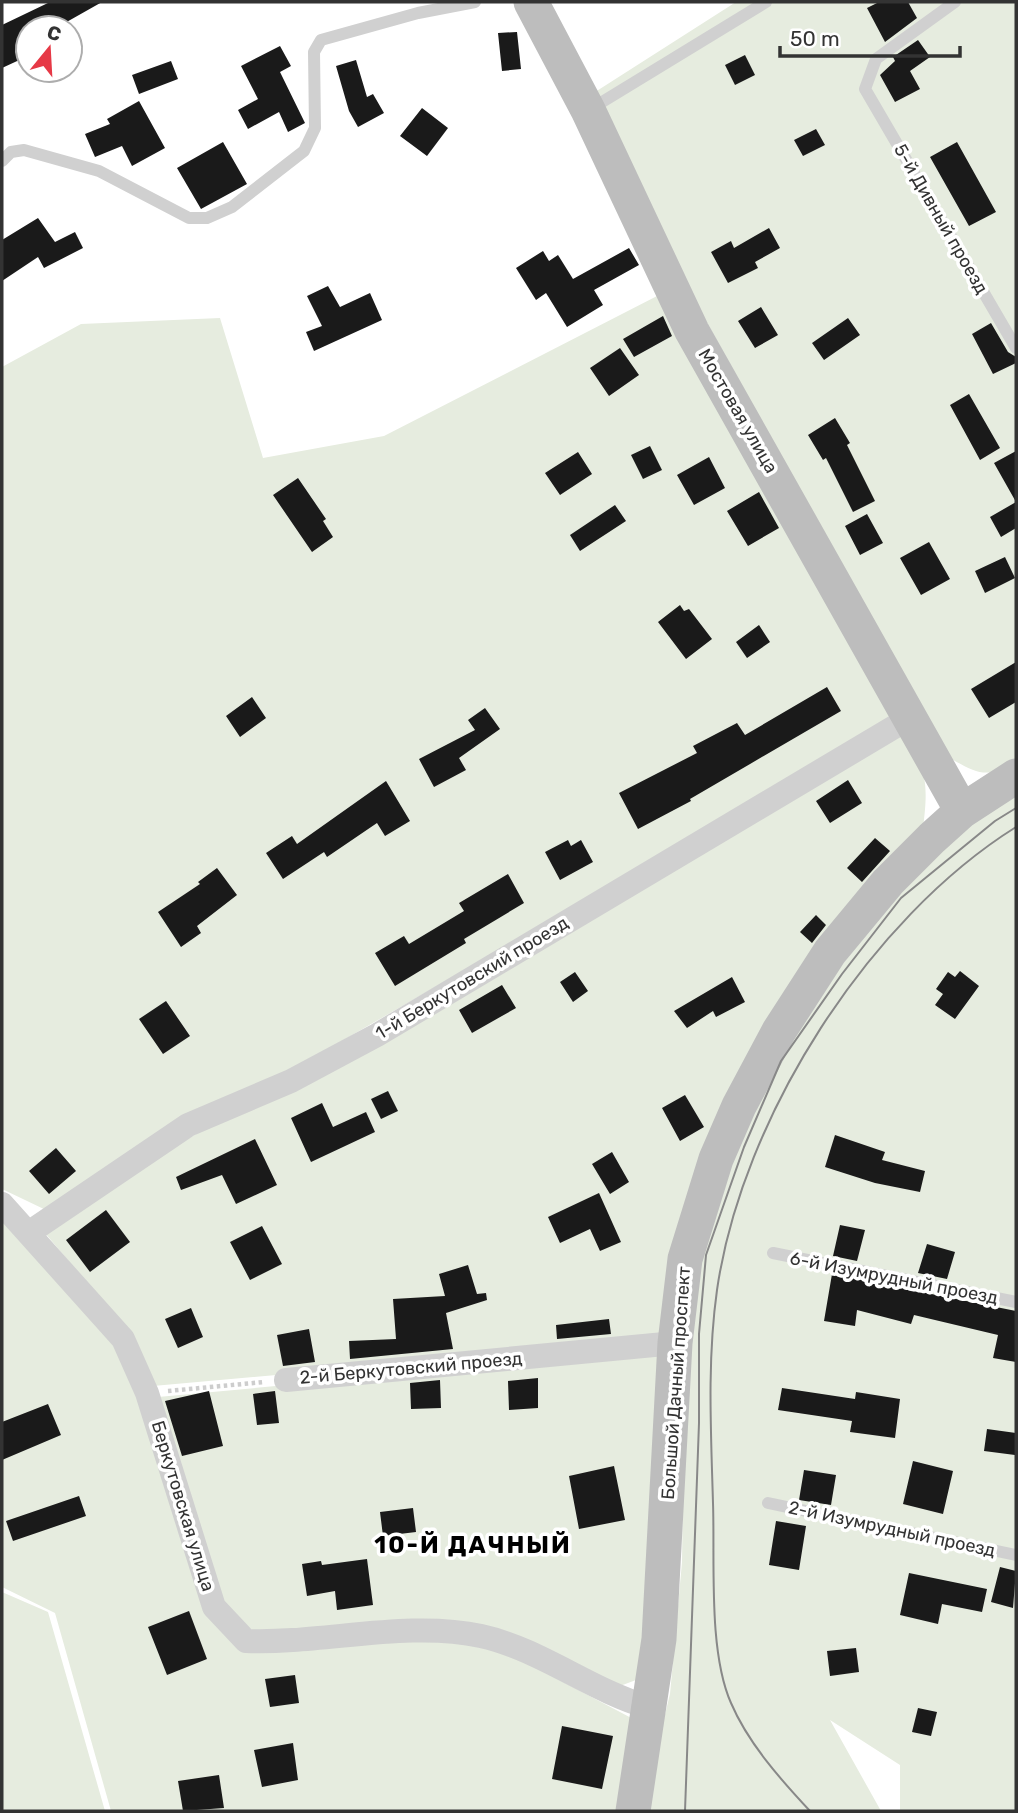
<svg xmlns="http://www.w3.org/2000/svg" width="1018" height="1813" viewBox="0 0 1018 1813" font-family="Rubik,sans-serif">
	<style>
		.green { fill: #e6ecdf }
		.building { fill: #1a1a1a }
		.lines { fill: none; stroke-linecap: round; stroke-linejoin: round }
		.path { stroke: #cdcdcd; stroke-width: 4.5; stroke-dasharray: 3.5 3.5; stroke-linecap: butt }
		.lane { stroke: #d0d0d0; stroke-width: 12 }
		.street { stroke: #d0d0d0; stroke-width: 24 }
		.secondary { stroke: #bdbdbd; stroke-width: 35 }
		.tram { stroke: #888; stroke-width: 2 }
		.labels { text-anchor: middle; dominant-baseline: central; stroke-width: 7; stroke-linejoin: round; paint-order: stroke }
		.street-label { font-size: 18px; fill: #333; stroke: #fff }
		.district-label { font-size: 24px; font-weight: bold; letter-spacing: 2px; fill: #000; stroke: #fff }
	</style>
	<rect width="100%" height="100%" fill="#fff"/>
	<path class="green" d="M 736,2 L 1016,2 L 1016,762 C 988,779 977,774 950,758 L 706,321 L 592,94 Z
		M 659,295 L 893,722 L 48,1211 L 2,1189 L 2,367 L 81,324 L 220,318 L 263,458 L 384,436 Z
		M 902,728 C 926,769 929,781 923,828 L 769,1028 L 666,1340 L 153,1386 L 131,1335 L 45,1233 L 106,1186 Z
		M 1016,796 L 1016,1811 L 900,1811 L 900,1765 L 830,1720 L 881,1811 L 650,1811 L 650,1776 L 670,1694 L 682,1562 L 685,1345 L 695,1260 L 726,1163 L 788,1036 L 899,890 L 970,825 Z
		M 2,1219 L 117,1341 L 212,1611 L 246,1650 L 432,1639 L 478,1643 L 529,1664 L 637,1721 L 621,1811 L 111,1811 L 55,1613 L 2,1587 Z
		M 664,1350 L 644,1677 L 620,1686 L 485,1628 L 252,1630 L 221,1604 L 158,1397 Z
		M 2,1592 L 48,1612 L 105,1811 L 2,1811 Z"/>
	<path class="building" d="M 50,2 L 102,2 L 56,28 L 28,28 L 28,56 L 2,68 L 2,25 Z
		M 879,2 L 908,2 L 917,18 L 885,42 L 867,8 Z
		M 517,32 L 521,69 L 502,71 L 498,33 Z
		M 918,40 L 930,57 L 910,71 L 920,89 L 895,102 L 880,75 L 895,61 L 893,57 Z
		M 280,46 L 291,66 L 280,72 L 305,123 L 288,132 L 279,112 L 248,129 L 238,110 L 258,99 L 241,66 Z
		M 745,55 L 755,75 L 735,85 L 725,65 Z
		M 356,60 L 367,97 L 373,94 L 384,113 L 358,127 L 349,111 L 336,66 Z
		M 171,61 L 178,79 L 139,94 L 132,75 Z
		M 139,101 L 165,148 L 132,166 L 122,146 L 95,157 L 85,134 L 110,124 L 107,119 Z
		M 422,108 L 448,128 L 427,156 L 400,136 Z
		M 816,129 L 825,145 L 803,156 L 794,140 Z
		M 223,142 L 247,184 L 201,209 L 177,168 Z
		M 957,142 L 996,212 L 969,226 L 930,157 Z
		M 38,218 L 55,242 L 75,232 L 83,248 L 44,268 L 38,257 L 2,281 L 2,240 Z
		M 769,228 L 780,248 L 755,262 L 758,268 L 728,283 L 711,252 L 731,241 L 734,248 Z
		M 629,248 L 639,265 L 594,290 L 603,305 L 567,327 L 546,293 L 536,300 L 516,268 L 543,251 L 549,261 L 558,255 L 573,279 Z
		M 328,286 L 340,307 L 370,293 L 382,320 L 314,351 L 306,332 L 322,326 L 307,296 Z
		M 761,307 L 778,335 L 755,348 L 738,321 Z
		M 663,316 L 672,336 L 634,357 L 623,339 Z
		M 848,318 L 860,335 L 824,360 L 812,343 Z
		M 991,323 L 1008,352 L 1016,357 L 1016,363 L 993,374 L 972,334 Z
		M 620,348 L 639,375 L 609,396 L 590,368 Z
		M 969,394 L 1000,448 L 980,460 L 950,405 Z
		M 835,418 L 850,443 L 847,445 L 875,501 L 853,512 L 826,458 L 823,460 L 808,435 Z
		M 650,446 L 662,470 L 643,479 L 631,455 Z
		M 1016,451 L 1016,528 L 1001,537 L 990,517 L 1016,502 L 994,463 Z
		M 578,452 L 592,474 L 560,495 L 545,473 Z
		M 709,457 L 725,488 L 694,505 L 677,475 Z
		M 298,478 L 326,519 L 323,521 L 333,537 L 312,552 L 273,495 Z
		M 759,492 L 779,528 L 748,546 L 727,511 Z
		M 615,505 L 626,521 L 580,551 L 570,535 Z
		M 867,514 L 883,543 L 860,555 L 845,526 Z
		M 929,542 L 950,579 L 921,595 L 900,558 Z
		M 1005,557 L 1015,578 L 985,593 L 975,571 Z
		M 680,605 L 684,611 L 689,609 L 712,639 L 686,659 L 658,622 Z
		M 759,625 L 770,642 L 747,658 L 736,642 Z
		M 1016,662 L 1016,702 L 989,718 L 971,689 Z
		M 827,687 L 841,711 L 690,799 L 691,801 L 638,829 L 619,793 L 697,753 L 693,746 L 737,723 L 745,735 Z
		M 252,697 L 266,718 L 240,737 L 226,716 Z
		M 485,708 L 500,729 L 459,758 L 466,770 L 434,787 L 419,759 L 475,730 L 468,720 Z
		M 848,780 L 862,803 L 830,823 L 816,801 Z
		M 386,781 L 410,821 L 385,836 L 377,823 L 327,857 L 324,852 L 283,879 L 266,853 L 292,836 L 297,844 Z
		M 875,838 L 890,851 L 862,882 L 847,868 Z
		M 568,840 L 571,846 L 581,840 L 593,862 L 560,880 L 545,852 Z
		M 217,868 L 237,895 L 197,926 L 201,933 L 181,947 L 158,912 L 200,884 L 198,882 Z
		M 508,874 L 524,903 L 464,939 L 466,943 L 395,986 L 375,953 L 404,936 L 409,944 L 464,911 L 459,903 Z
		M 816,915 L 826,925 L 812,943 L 800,932 Z
		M 960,971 L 979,986 L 955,1019 L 935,1005 L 943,994 L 936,989 L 948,972 L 955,977 Z
		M 575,972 L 588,991 L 573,1002 L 560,982 Z
		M 732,977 L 745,1002 L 716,1017 L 713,1011 L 687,1028 L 674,1011 Z
		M 502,985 L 516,1008 L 472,1033 L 459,1010 Z
		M 166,1001 L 190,1036 L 163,1054 L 139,1019 Z
		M 388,1091 L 398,1111 L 381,1119 L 371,1099 Z
		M 685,1095 L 704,1127 L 680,1141 L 662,1108 Z
		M 322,1103 L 333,1127 L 366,1112 L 375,1132 L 311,1162 L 291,1118 Z
		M 835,1135 L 885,1152 L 882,1160 L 925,1171 L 920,1192 L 875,1183 L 825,1167 Z
		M 255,1139 L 277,1185 L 236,1204 L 222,1175 L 181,1190 L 176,1177 Z
		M 56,1148 L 76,1171 L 49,1194 L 29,1171 Z
		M 612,1152 L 629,1182 L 610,1194 L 592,1164 Z
		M 599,1193 L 621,1242 L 600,1251 L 590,1229 L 560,1243 L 548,1217 Z
		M 106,1210 L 130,1242 L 90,1272 L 66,1240 Z
		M 840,1225 L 865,1230 L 857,1261 L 833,1256 Z
		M 262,1226 L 282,1264 L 250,1280 L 230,1242 Z
		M 927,1244 L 955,1252 L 947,1279 L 918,1273 Z
		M 468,1265 L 477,1294 L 486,1293 L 487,1300 L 446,1313 L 453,1349 L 350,1359 L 349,1341 L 396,1339 L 393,1299 L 445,1296 L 439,1274 Z
		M 832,1274 L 1016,1311 L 1016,1362 L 993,1358 L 998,1335 L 914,1315 L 911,1324 L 857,1310 L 855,1326 L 824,1321 Z
		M 191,1308 L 203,1337 L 178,1348 L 165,1319 Z
		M 609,1319 L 611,1334 L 557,1339 L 556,1325 Z
		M 309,1329 L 315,1362 L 283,1366 L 277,1335 Z
		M 538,1378 L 538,1408 L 509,1410 L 508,1381 Z
		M 440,1380 L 441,1408 L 411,1409 L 410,1383 Z
		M 782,1388 L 855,1399 L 856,1392 L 900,1399 L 895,1438 L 850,1432 L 852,1421 L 778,1410 Z
		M 209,1391 L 223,1446 L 182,1456 L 165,1401 Z
		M 275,1391 L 279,1423 L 257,1425 L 253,1394 Z
		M 48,1404 L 61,1435 L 2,1460 L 2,1422 Z
		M 987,1429 L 1016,1433 L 1015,1455 L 984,1451 Z
		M 913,1461 L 953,1471 L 943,1514 L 903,1504 Z
		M 614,1466 L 625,1520 L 579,1529 L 569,1476 Z
		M 804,1470 L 836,1475 L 831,1505 L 799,1500 Z
		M 79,1496 L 86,1516 L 13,1541 L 6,1521 Z
		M 413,1508 L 416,1532 L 383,1536 L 380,1512 Z
		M 776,1521 L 806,1526 L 799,1570 L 769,1565 Z
		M 367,1559 L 373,1605 L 337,1610 L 335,1591 L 307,1596 L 302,1564 L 321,1561 L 322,1565 Z
		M 1000,1567 L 1016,1571 L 1013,1608 L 991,1602 Z
		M 909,1573 L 987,1589 L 982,1612 L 942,1604 L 938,1624 L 900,1615 Z
		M 189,1611 L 207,1659 L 167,1675 L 148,1627 Z
		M 856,1648 L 859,1672 L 830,1676 L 827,1651 Z
		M 295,1675 L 299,1703 L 270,1707 L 265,1679 Z
		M 918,1708 L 937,1712 L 931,1736 L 912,1732 Z
		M 562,1726 L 613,1736 L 602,1789 L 552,1779 Z
		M 293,1743 L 298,1780 L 262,1787 L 254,1750 Z
		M 219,1775 L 224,1808 L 183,1811 L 178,1781 Z"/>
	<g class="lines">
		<path class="path" d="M 168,1391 L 264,1382"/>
		<path class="lane" d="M 955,2 L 876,59 L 865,89 L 1016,348
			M 589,110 L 766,2
			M 2,161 L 11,152 L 24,150 L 99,171 L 189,218 L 207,218 L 232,207 L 304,151 L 315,128 L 314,52 L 321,40 L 418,13 L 475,2
			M 773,1253 L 1016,1302
			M 768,1503 L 1016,1555"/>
		<path class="street" d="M 2,1204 L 123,1339 L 147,1393 L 214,1607 L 246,1641 C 322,1644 407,1620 481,1636 C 540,1649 590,1690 648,1707
			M 30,1232 L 188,1125 L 291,1081 L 377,1035 L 911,717
			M 286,1380 L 675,1343"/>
		<path class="secondary" d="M 531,2 L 588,110 L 692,331 L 962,811
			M 633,1811 L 659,1639 L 675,1343 L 685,1259 L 716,1159 L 739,1106 L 779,1031 L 830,952 L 888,882 L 932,838 L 962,811 L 1016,776"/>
		<path class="tram" d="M 685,1811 L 699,1423 L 699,1334 L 706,1255 L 744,1147 L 781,1061 L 842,974 L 901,898 L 995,821 L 1016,808
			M 810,1811 C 781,1780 748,1743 731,1703 C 708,1651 715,1561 713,1503 C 711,1432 707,1361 717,1290 C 742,1117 869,919 1016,827"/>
	</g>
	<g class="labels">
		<g class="street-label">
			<text transform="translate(941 219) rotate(60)">5-й Дивный проезд</text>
			<text transform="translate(738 411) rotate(60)">Мостовая улица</text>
			<text transform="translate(472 978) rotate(-31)">1-й Беркутовский проезд</text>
			<text transform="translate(894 1278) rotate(11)">6-й Изумрудный проезд</text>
			<text transform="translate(411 1368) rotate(-5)">2-й Беркутовский проезд</text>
			<text transform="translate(676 1383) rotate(-86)">Большой Дачный проспект</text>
			<text transform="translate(183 1506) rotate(73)">Беркутовская улица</text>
			<text transform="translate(892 1529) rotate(12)">2-й Изумрудный проезд</text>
		</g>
		<g class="district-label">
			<text x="473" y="1545">10-Й ДАЧНЫЙ</text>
		</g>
	</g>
	<rect width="1018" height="1813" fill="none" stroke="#333333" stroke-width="7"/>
	<g transform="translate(49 49) rotate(18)"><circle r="33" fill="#ffffff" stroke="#adadad" stroke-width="2"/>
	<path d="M0-5L12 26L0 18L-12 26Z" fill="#e63946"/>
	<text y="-10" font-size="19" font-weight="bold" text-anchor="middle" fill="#333333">С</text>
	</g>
	<path d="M780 46v10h180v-10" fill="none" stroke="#333333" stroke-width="3.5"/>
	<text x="790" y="46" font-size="21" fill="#333333" stroke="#ffffff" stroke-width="5" paint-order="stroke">50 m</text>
</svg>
